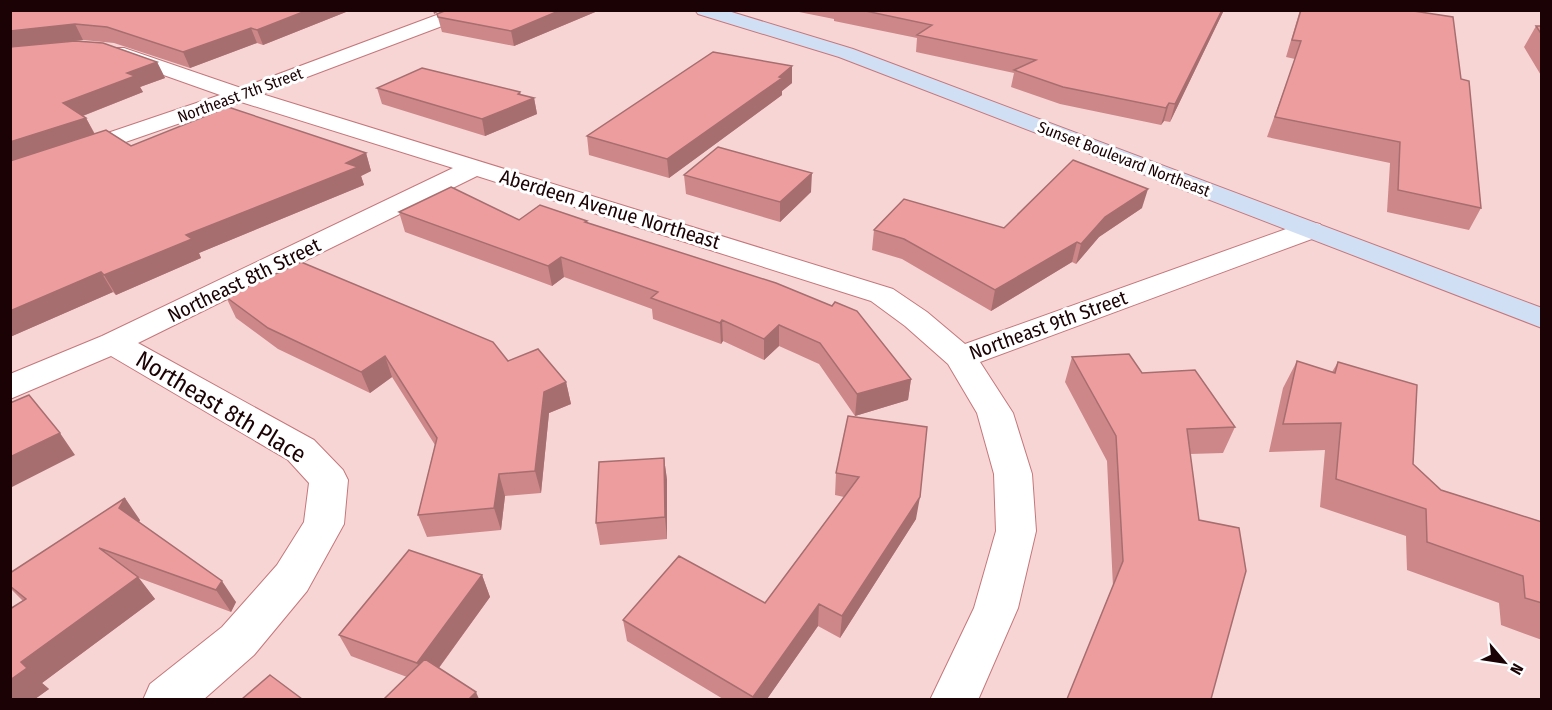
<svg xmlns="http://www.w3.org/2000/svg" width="1552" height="710" viewBox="0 0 1552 710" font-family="'Fira Sans Condensed',sans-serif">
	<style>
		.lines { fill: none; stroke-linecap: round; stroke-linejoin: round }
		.street-casing { stroke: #c4777a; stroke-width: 2 }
		.secondary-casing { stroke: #c4777a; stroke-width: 2 }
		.street { fill: #fff; fill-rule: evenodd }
		.secondary { fill: #d1dff4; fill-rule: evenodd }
		.wall { fill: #cd8789 }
		.shaded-wall { fill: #a76e6f }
		.building { fill: #ee9d9f; stroke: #a76e6f; stroke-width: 1.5 }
		.labels { text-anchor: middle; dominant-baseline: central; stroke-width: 6; stroke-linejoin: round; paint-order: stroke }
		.far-street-label { font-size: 16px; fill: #1b0204; stroke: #fff }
		.street-label { font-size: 20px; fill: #1b0204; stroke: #fff }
		.near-street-label { font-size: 24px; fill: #1b0204; stroke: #fff }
	</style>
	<rect width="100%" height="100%" fill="#f8d5d5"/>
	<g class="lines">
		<defs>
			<path id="street" d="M 450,10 L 477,10 L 474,14 L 262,94 L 893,289 L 927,312 L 965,344 L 1300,224 L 1310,222 L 1320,224 L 1324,230 L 1320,236 L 980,362 L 1013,413 L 1032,474 L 1036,531 L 1018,608 L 978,700 L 930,700 L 974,608 L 996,531 L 994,474 L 977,413 L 948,364 L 905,326 L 871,301 L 477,176 L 138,343 L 314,440 L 343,470 L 348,480 L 344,524 L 307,591 L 254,655 L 203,700 L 143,700 L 150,684 L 222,627 L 277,565 L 304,522 L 309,483 L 288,460 L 111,356 L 10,399 L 10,374 L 102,336 L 453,168 L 241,102 L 10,182 L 10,166 L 220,95 L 110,56 L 107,52 L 110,48 L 124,48 L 241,88 Z"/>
			<path id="secondary" d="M 695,10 L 725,10 L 853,49 L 1542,308 L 1542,328 L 839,57 L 698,14 Z"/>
		</defs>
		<use href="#street" class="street-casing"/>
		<use href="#secondary" class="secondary-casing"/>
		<use href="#street" class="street"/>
		<use href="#secondary" class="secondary"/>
	</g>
	<path class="wall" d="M 10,10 L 351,10 L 263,45 L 257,43 L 190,68 L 114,43 L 83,40 L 73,41 L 157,62 L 165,78 L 140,87 L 143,92 L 83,116 L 86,118 L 95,134 L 131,146 L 366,153 L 371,171 L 361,176 L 364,185 L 199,253 L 201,258 L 116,295 L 113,292 L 10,337 Z
		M 600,10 L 514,46 L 442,32 L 437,14 Z
		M 1224,10 L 1170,122 L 1164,121 L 1161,125 L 1060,104 L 1011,87 L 1014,73 L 916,52 L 917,38 L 834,21 L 834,19 L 794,11 Z
		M 1300,10 L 1407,10 L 1461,79 L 1481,208 L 1469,230 L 1387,212 L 1390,163 L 1267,137 L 1295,59 L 1286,57 Z
		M 1536,26 L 1542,26 L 1542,77 L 1524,47 Z
		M 792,66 L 792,83 L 782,91 L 782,95 L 669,178 L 589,155 L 587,136 Z
		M 377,88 L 520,92 L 521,95 L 534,98 L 537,114 L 485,136 L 382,104 Z
		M 684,175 L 811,192 L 780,222 L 686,194 Z
		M 1142,208 L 1099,237 L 1076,264 L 1072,262 L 991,311 L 902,259 L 872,250 L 874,230 L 1004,228 Z
		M 399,212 L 588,223 L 911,379 L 908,400 L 855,416 L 819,364 L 779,346 L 764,360 L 723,341 L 721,344 L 653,319 L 652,309 L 564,277 L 552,286 L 405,232 Z
		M 226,297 L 508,361 L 566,382 L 571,404 L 549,413 L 541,493 L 505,496 L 501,530 L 427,537 L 418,515 L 435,445 L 392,377 L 370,393 L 278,349 L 236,318 Z
		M 1072,357 L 1142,373 L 1235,427 L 1223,453 L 1190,454 L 1113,587 L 1107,461 L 1065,382 Z
		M 1297,361 L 1332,372 L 1338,362 L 1413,464 L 1441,490 L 1542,522 L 1542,640 L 1501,625 L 1499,603 L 1407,570 L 1406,536 L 1320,507 L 1325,450 L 1269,452 L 1283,388 Z
		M 848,416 L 916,519 L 840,638 L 818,626 L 767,699 L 723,699 L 627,641 L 623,620 L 765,603 L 844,497 L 835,495 L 836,473 Z
		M 664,458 L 667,480 L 667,539 L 600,545 L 596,523 Z
		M 140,520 L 139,522 L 236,602 L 231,612 L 139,578 L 155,599 L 42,683 L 49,689 L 35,699 L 23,601 L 10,588 L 10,573 Z
		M 482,575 L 490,597 L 439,668 L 407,677 L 351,656 L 339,635 Z"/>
	<path class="shaded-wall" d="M 308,10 L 351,10 L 263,45 L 257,30 Z
		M 433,10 L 442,10 L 434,14 Z
		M 561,10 L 600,10 L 514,46 L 511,31 Z
		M 1222,10 L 1224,10 L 1170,122 L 1175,104 Z
		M 75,24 L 83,40 L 10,47 L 10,31 Z
		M 251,28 L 257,43 L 190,68 L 183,52 Z
		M 157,62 L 165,78 L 140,87 L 143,92 L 72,120 L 63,103 L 127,73 Z
		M 792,66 L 792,83 L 782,91 L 782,95 L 669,178 L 667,159 Z
		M 520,92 L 522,103 L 534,98 L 537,114 L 485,136 L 482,119 Z
		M 1169,103 L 1164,121 L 1161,125 L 1166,108 Z
		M 86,118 L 95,135 L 10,163 L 10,142 Z
		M 366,153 L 371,171 L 361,176 L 364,185 L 199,253 L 201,258 L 116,295 L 104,275 L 186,235 L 346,163 Z
		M 812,173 L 811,192 L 780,222 L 780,202 Z
		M 1148,189 L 1142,208 L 1099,237 L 1076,264 L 1081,244 L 1105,217 Z
		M 1077,242 L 1072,262 L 991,311 L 995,290 Z
		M 561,257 L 564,277 L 552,286 L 548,266 Z
		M 101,272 L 113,292 L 10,337 L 10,311 Z
		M 722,320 L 723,341 L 721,344 L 720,323 Z
		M 779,325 L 779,346 L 764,360 L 764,339 Z
		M 385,356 L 392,377 L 370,393 L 361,372 Z
		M 911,379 L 908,400 L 855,416 L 857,394 Z
		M 566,382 L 571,404 L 549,413 L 541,493 L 535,471 L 544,392 Z
		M 60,433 L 75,455 L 10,488 L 10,457 Z
		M 664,458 L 667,480 L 667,539 L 665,517 Z
		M 499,474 L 505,496 L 501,530 L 494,508 Z
		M 920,497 L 916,519 L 840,638 L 842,616 Z
		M 125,498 L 140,520 L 135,530 L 119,508 Z
		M 482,575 L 490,597 L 427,684 L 417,663 Z
		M 138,577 L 155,599 L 42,683 L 49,689 L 35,699 L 10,699 L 10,680 L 21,662 Z
		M 222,581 L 236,602 L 231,612 L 216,590 Z
		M 819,604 L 818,626 L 767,699 L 753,699 L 753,697 Z
		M 476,692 L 479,699 L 469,699 Z"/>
	<path class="building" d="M 10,10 L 308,10 L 257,30 L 251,28 L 183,52 L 107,27 L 75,24 L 10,31 Z
		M 447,10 L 561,10 L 511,31 L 438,17 L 437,14 Z
		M 861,10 L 1222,10 L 1175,104 L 1169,103 L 1166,108 L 1063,87 L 1014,70 L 1036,60 L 917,35 L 932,25 Z
		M 1301,10 L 1407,10 L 1453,17 L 1461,79 L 1469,81 L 1481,208 L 1398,190 L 1400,142 L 1275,117 L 1301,41 L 1292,40 Z
		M 1536,26 L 1542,26 L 1542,35 Z
		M 75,41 L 103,43 L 157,62 L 127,73 L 135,76 L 63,103 L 86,118 L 10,142 L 10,47 Z
		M 713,52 L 792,66 L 779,77 L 782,78 L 667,159 L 587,136 Z
		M 422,68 L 520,92 L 518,94 L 534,98 L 482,119 L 377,88 Z
		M 228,107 L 366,153 L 346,163 L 358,167 L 186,235 L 192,239 L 104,275 L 101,272 L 10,311 L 10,161 L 106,130 L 131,146 Z
		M 718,147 L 812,173 L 780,202 L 684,175 Z
		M 1073,160 L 1148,189 L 1105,217 L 1081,244 L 1077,242 L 995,290 L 904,239 L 874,230 L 904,199 L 1004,228 Z
		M 451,187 L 519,220 L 540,205 L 587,221 L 585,222 L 776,283 L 832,306 L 835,302 L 857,311 L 911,379 L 857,394 L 820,343 L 779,325 L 764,339 L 722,320 L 720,323 L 651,298 L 658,292 L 561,257 L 548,266 L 399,212 Z
		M 301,262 L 493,342 L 508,361 L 538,349 L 566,382 L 544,392 L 535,471 L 499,474 L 494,508 L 418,515 L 437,438 L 385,356 L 361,372 L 268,328 L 226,297 Z
		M 1129,354 L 1142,373 L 1195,370 L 1235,427 L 1187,429 L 1199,520 L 1239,528 L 1246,571 L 1211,699 L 1067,699 L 1123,561 L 1116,436 L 1072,357 Z
		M 1297,361 L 1335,373 L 1338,362 L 1417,385 L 1413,464 L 1441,490 L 1542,522 L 1542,603 L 1525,598 L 1523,576 L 1427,542 L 1426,509 L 1336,479 L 1341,423 L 1283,424 Z
		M 29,395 L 60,433 L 10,457 L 10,403 Z
		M 848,416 L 927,427 L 920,497 L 842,616 L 819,604 L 753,697 L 623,620 L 679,556 L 765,603 L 859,477 L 836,473 Z
		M 664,458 L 665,517 L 596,523 L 599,462 Z
		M 125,498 L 119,508 L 222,581 L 216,590 L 99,548 L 138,577 L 21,662 L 27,668 L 10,680 L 10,609 L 26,599 L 10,586 L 10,573 Z
		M 409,550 L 482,575 L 417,663 L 339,635 Z
		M 425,659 L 476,692 L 469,699 L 384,699 Z
		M 270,675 L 302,699 L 242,699 Z"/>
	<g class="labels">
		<g class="far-street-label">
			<text transform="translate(240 95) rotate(-20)">Northeast 7th Street</text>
			<text transform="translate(1124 159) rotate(21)">Sunset Boulevard Northeast</text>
		</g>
		<g class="street-label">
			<text transform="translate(610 209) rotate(17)">Aberdeen Avenue Northeast</text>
			<text transform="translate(244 280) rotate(-26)">Northeast 8th Street</text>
			<text transform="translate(1048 325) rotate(-20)">Northeast 9th Street</text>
		</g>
		<g class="near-street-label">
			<text transform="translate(221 407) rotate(31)">Northeast 8th Place</text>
		</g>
	</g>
	<rect width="1552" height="710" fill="none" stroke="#1b0204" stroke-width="24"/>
	<g transform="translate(1504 662) rotate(119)" stroke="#ffffff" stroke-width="4.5" paint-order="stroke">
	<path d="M0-4.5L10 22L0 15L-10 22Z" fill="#1b0204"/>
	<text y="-9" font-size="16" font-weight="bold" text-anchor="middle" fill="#1b0204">N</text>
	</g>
</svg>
